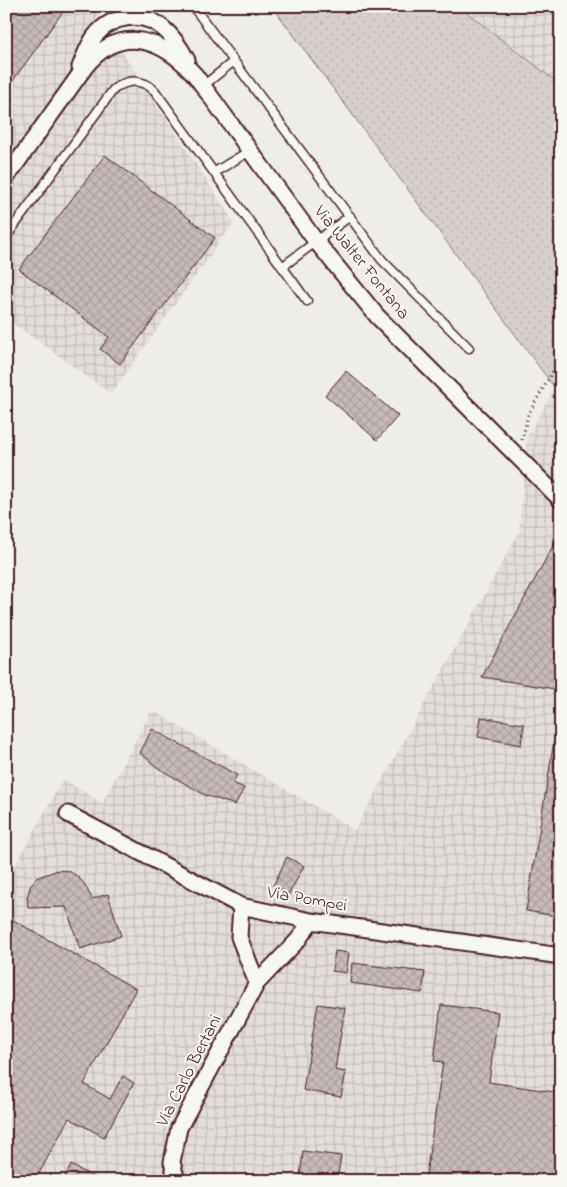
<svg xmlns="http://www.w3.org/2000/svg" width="567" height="1187" viewBox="0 0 567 1187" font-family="'Indie Flower',sans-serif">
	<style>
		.industrial { fill: url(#industrial-grid) }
		.grass { fill: url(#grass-dots); stroke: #90777c }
		.building { fill: url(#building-cross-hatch); stroke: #4a1f2b }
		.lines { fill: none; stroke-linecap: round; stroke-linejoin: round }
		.lane-casing { stroke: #4a1f2b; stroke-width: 11 }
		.street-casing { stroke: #4a1f2b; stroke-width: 19 }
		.path { stroke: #4a1f2b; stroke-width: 3; stroke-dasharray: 1 4; stroke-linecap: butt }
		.lane { stroke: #f6f6f2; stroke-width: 8 }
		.street { stroke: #f6f6f2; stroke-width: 15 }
		.labels { text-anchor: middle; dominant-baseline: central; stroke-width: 4; stroke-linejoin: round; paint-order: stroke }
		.street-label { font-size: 18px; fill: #4a1f2b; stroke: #f6f6f2 }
	</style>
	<defs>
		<pattern id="industrial-grid" width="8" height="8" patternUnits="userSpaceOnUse" patternTransform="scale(1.25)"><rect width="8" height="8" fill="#e3dedc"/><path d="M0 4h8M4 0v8" fill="none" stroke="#c4bebd"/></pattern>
		<pattern id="grass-dots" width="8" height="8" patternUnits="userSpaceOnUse" patternTransform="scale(1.25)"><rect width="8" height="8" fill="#d7cfce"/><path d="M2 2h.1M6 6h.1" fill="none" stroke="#bab1b1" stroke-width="1.8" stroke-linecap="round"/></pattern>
		<pattern id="building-cross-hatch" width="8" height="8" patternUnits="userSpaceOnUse" patternTransform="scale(1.25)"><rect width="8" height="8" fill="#c6babb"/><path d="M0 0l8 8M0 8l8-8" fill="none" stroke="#ac9fa1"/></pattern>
	</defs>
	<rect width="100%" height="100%" fill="#efedea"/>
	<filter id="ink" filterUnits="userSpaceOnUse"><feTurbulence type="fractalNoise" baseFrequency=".02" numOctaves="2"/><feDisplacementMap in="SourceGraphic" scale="10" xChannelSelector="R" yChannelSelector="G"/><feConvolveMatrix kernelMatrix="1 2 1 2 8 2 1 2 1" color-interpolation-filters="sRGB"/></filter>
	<g filter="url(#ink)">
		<path class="industrial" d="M 6,6 L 92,6 L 234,222 L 111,394 L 6,318 Z
			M 458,6 L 561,6 L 561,85 Z
			M 561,375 L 561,1181 L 6,1181 L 6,882 L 63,779 L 102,803 L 152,710 L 355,830 L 519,532 L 527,438 Z"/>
		<path class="grass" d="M 272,6 L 458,6 L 561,85 L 561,375 L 554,387 Z"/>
		<path class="building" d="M 6,6 L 67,6 L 6,90 Z
			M 105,155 L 215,238 L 120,364 L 100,349 L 109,337 L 19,269 Z
			M 346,371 L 398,416 L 377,440 L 325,395 Z
			M 561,531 L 561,690 L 482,677 Z
			M 481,717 L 524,724 L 521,745 L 478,737 Z
			M 152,729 L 237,775 L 233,783 L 244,788 L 235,805 L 205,795 L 177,779 L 158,768 L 140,753 Z
			M 554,741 L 561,742 L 561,896 L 557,916 L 526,911 Z
			M 287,857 L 304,866 L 289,894 L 273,886 Z
			M 58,870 L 69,871 L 78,877 L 85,885 L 92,899 L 108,894 L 121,936 L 80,949 L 66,907 L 28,908 L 27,898 L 30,887 L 36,878 Z
			M 13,920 L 136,989 L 84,1084 L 110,1099 L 123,1076 L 134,1083 L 104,1137 L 69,1118 L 35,1181 L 6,1181 L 6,933 Z
			M 335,951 L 349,953 L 346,973 L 332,971 Z
			M 352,963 L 425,972 L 422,993 L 350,983 Z
			M 318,1004 L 345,1008 L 335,1070 L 346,1072 L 341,1097 L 303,1090 Z
			M 441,1005 L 498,1012 L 489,1082 L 561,1093 L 561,1181 L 425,1181 L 443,1062 L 434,1061 Z
			M 303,1151 L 341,1156 L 337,1181 L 300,1177 Z
			M 71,1165 L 101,1181 L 63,1181 Z"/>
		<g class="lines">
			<defs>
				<path id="lane" d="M 195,9 L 382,260 L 469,348
					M 203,86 L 234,61
					M 215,172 L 251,150
					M 6,237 L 113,90 C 126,79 142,78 155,91 L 307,301
					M 282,267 L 350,216"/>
				<path id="street" d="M 80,67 C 84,57 88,45 95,36 C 112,14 144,11 164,29 C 174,37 181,49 187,60
					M 6,178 L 85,67 C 120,23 163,39 195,75 L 315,240 L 377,316 L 561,500
					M 68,814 L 241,906 L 311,921 L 561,956
					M 241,906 L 239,937 L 257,983
					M 177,1181 L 172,1162 L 179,1128 L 257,983 L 298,940 L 311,921"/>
			</defs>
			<use href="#lane" class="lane-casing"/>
			<use href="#street" class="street-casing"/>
			<path class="path" d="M 522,440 L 528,415 L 561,357"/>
			<use href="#lane" class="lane"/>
			<use href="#street" class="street"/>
		</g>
	</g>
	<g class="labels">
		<g class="street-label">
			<text transform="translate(361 263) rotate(51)">Via Walter Fontana</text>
			<text transform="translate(307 900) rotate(10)">Via Pompei</text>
			<text transform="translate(190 1071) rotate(-63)">Via Carlo Bertani</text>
		</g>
	</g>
	<rect width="567" height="1187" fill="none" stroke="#f6f6f2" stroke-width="25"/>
	<rect x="12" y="12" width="542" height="1162" fill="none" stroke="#4a1f2b" stroke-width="2" filter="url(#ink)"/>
</svg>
